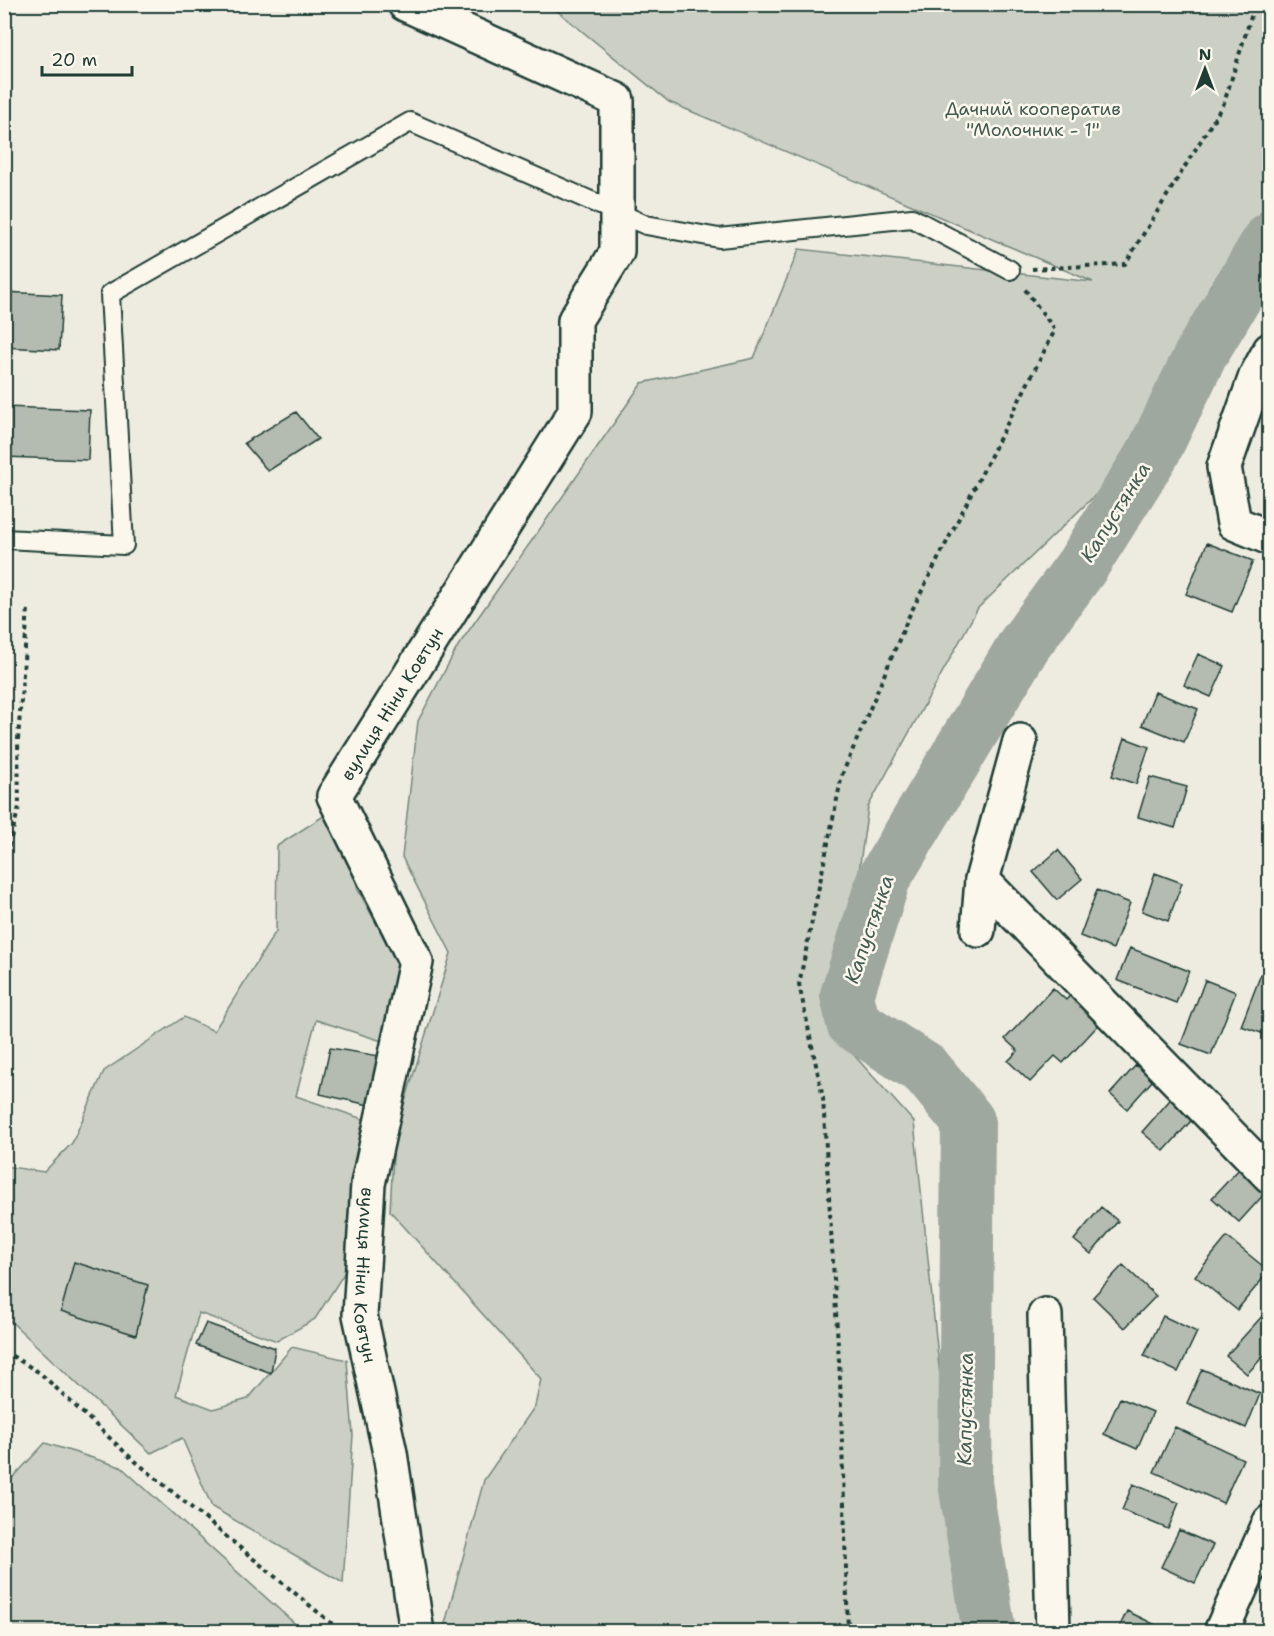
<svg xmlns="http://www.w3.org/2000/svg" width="1274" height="1636" viewBox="0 0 1274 1636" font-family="'Shantell Sans',sans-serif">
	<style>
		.green { fill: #cbcfc4; stroke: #75867c; stroke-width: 1.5 }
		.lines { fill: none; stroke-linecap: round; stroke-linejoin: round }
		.river { stroke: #9fa89f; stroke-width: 54 }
		.building { fill: #b4bbb0; stroke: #1f3d34; stroke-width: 1.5 }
		.service-casing { stroke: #1f3d34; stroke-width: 22 }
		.minor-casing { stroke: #1f3d34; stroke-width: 38 }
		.tertiary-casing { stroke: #1f3d34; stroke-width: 38 }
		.path { stroke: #1f3d34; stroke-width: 4; stroke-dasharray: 4.5 4.5; stroke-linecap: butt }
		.service { stroke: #fbf7ec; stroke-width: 18 }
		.minor { stroke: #fbf7ec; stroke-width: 33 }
		.tertiary { stroke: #fbf7ec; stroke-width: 33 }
		.labels { text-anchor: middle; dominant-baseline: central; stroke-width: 5; stroke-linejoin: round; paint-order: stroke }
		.park-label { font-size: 18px; fill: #415a51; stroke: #fbf7ec }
		.street-label { font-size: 18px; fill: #1f3d34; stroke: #fbf7ec }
		.water-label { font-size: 20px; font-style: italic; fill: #455d54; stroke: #fbf7ec }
	</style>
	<rect width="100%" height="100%" fill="#eeece1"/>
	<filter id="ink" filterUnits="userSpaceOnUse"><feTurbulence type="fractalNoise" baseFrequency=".0167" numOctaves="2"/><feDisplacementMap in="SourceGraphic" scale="12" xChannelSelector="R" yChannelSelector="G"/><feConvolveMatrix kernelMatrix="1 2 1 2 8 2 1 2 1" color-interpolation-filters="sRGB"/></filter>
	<g filter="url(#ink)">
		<path class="green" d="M 550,5 L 1269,5 L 1269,201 L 1210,286 L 1136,456 L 978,608 L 868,807 L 836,1035 L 914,1122 L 966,1631 L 443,1631 L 484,1480 L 535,1406 L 541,1379 L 390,1211 L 394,1137 L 451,953 L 402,857 L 418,721 L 458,646 L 642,383 L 754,358 L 799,249 L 1093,282 L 669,102 Z
			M 339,806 L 358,890 L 398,963 L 382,1041 L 316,1020 L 296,1096 L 366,1120 L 352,1261 L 315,1319 L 277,1341 L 199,1313 L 176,1395 L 213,1409 L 248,1399 L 292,1347 L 347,1360 L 353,1435 L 343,1583 L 212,1507 L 182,1438 L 151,1453 L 5,1316 L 4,1166 L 44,1172 L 72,1143 L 104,1071 L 184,1017 L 214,1031 L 276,931 L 277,846 Z
			M 45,1443 L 121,1467 L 303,1631 L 91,1632 L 74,1628 L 73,1632 L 5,1631 L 5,1486 Z"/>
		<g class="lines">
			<path class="river" d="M 989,1632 L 965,1483 L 968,1121 L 926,1070 L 853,1023 L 847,995 L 884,878 L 1024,645 L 1082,566 L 1153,453 L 1202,352 L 1270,239"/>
		</g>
		<path class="building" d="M 4,292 L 62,295 L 59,350 L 4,347 Z
			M 4,407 L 90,410 L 88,460 L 4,457 Z
			M 296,412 L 318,439 L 268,471 L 244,443 Z
			M 1207,543 L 1253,561 L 1232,612 L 1186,594 Z
			M 1198,654 L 1225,666 L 1211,697 L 1184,685 Z
			M 1155,692 L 1198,709 L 1184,742 L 1142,725 Z
			M 1125,738 L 1149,747 L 1136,784 L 1112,776 Z
			M 1150,777 L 1187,787 L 1175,828 L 1138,817 Z
			M 1058,850 L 1082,879 L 1057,900 L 1033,872 Z
			M 1155,873 L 1182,883 L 1168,921 L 1142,911 Z
			M 1097,890 L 1130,903 L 1113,949 L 1080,936 Z
			M 1130,948 L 1189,971 L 1176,1003 L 1117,980 Z
			M 1266,961 L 1270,963 L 1270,1036 L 1241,1026 Z
			M 1205,980 L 1236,992 L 1211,1055 L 1181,1044 Z
			M 1053,988 L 1066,1000 L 1075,990 L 1105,1018 L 1063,1063 L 1055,1056 L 1030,1082 L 1008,1061 L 1018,1051 L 1005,1039 Z
			M 330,1048 L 380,1056 L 369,1105 L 320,1094 Z
			M 1136,1065 L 1153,1080 L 1127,1109 L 1110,1094 Z
			M 1176,1093 L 1199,1112 L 1164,1151 L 1142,1132 Z
			M 1241,1167 L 1267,1191 L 1239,1222 L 1212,1198 Z
			M 1101,1207 L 1118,1221 L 1091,1254 L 1074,1240 Z
			M 1227,1237 L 1269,1271 L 1237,1310 L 1195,1276 Z
			M 74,1262 L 148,1285 L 136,1335 L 61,1311 Z
			M 1123,1265 L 1156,1296 L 1125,1328 L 1093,1297 Z
			M 1265,1313 L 1270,1317 L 1270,1349 L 1247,1374 L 1226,1356 Z
			M 1163,1316 L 1197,1332 L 1178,1372 L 1144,1356 Z
			M 206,1323 L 275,1348 L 271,1373 L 196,1345 Z
			M 1202,1369 L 1260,1394 L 1246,1428 L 1187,1403 Z
			M 1120,1398 L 1153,1412 L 1137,1449 L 1104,1434 Z
			M 1175,1427 L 1243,1459 L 1223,1503 L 1154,1472 Z
			M 1133,1484 L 1179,1503 L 1168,1529 L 1122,1510 Z
			M 1179,1530 L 1213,1545 L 1195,1583 L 1161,1567 Z
			M 1127,1611 L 1170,1632 L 1117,1632 Z"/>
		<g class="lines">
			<defs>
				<path id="service" d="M 4,539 L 124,545 L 110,294 L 410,122 L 646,225 L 719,238 L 912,218 L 1010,270"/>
				<g id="minor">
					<path id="s1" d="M 405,4 L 617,100 L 617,252 L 575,320 L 575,412 L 334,796 L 416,962 L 368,1184 L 360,1315 L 390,1453 L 417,1632"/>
					<path d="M 1270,350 L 1256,376 L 1224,467 L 1234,523 L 1270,538"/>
					<path d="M 982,880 L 1270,1176"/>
					<path d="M 978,930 L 982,880 L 1020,741"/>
					<path d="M 1045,1315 L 1053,1632"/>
				</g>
				<path id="tertiary" d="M 1221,1632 L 1270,1522"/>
			</defs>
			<use href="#service" class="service-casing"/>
			<use href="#minor" class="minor-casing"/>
			<use href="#tertiary" class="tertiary-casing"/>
			<path class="path" d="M 1032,269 L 1125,264 L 1224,103 L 1255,4
				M 4,864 L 19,807 L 18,739 L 28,608
				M 4,1351 L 40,1373 L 129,1456 L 342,1632
				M 848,1632 L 840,1378 L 823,1098 L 799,984 L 842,775 L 909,616 L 1055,330 L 1024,288"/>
			<use href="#service" class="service"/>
			<use href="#minor" class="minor"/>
			<use href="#tertiary" class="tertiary"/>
		</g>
	</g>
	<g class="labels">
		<g class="park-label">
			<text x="1033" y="109">Дачний кооператив<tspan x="1033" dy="21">"Молочник - 1"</tspan></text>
		</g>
		<g class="street-label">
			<text transform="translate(392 704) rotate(-58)">вулиця Ніни Ковтун</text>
			<text stroke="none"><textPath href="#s1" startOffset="1514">вулиця Ніни Ковтун</textPath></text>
		</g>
		<g class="water-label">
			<text transform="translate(1115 512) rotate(-58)">Капустянка</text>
			<text transform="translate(869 929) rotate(-71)">Капустянка</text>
			<text transform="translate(965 1409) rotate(-89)">Капустянка</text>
		</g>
	</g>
	<rect width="1274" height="1636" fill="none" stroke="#fbf7ec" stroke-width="24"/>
	<rect x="12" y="12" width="1250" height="1612" fill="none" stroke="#1f3d34" stroke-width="2" filter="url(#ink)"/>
	<g transform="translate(1205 69)" stroke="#fbf7ec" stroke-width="4.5" paint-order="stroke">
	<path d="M0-4.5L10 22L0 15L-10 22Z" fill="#1f3d34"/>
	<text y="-9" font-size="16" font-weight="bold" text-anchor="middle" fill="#1f3d34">N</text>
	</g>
	<path d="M42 66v9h90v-9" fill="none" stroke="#1f3d34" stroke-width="3"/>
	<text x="51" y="66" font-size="18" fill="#1f3d34" stroke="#fbf7ec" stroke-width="4.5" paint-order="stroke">20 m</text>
</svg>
